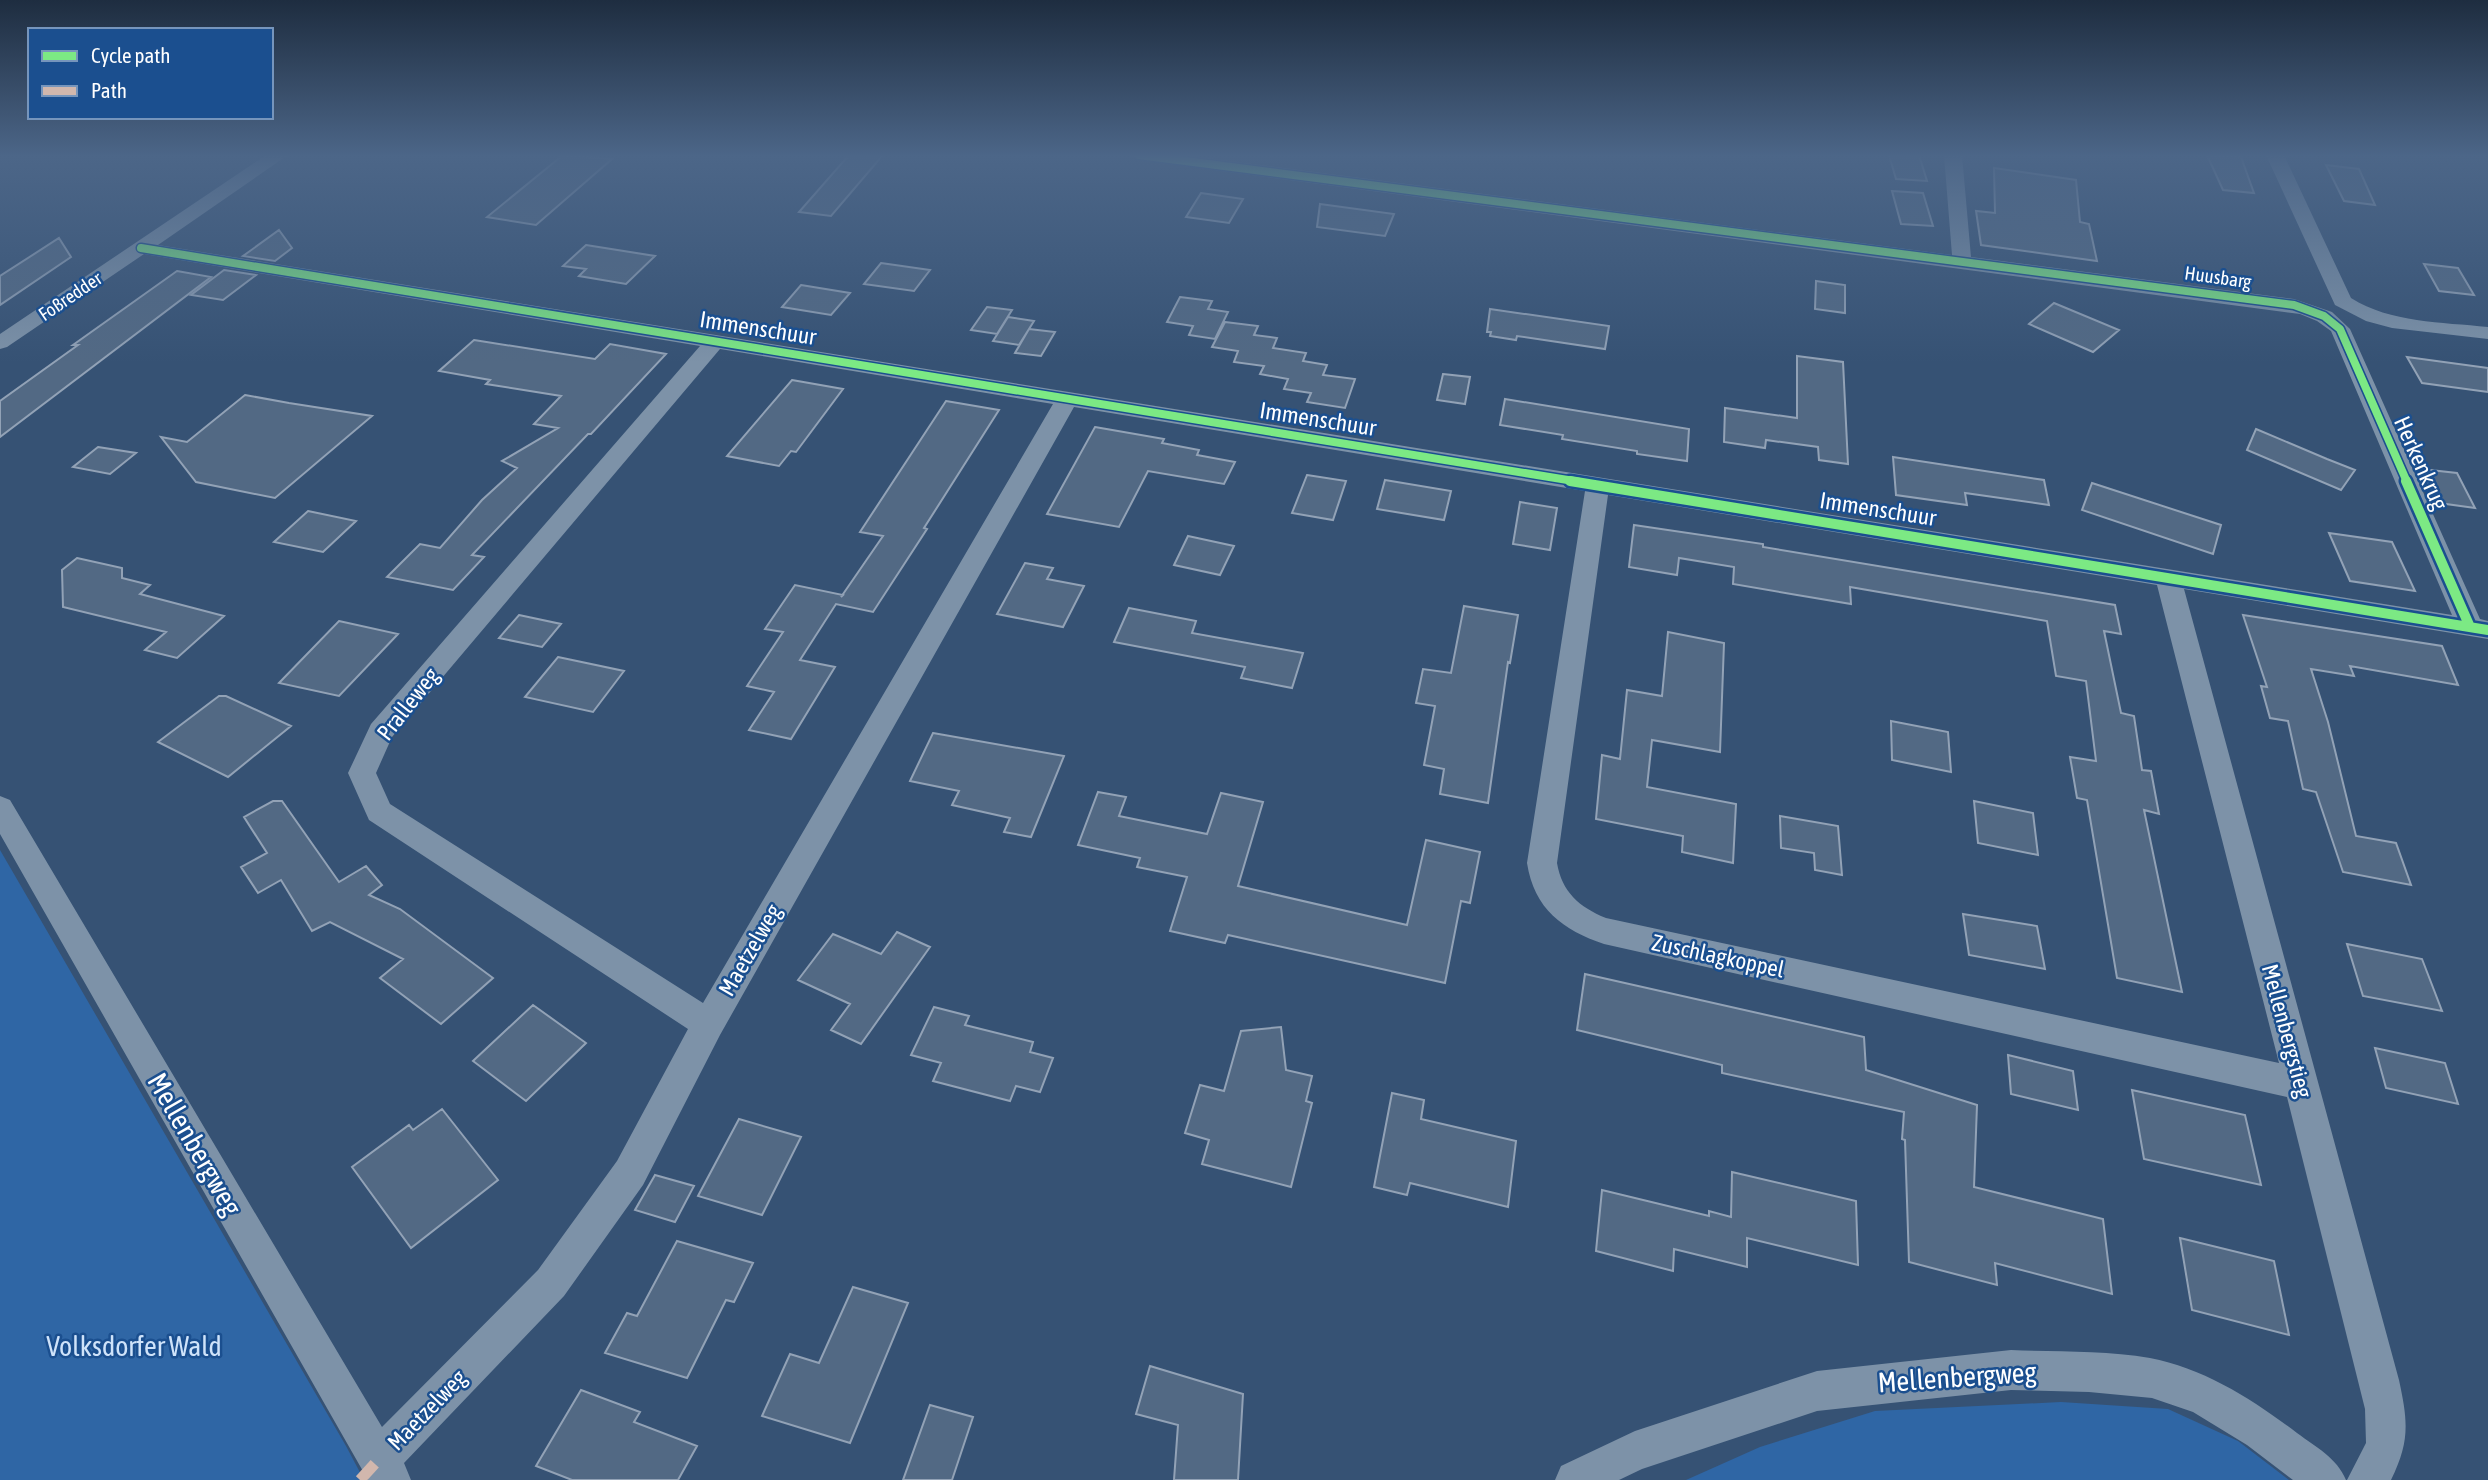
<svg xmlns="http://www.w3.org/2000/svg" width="2488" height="1480" viewBox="0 0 2488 1480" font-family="'Asap Condensed',sans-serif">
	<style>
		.green { fill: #2f66a5 }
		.building { fill: #526984; stroke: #92a2b6; stroke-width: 2 }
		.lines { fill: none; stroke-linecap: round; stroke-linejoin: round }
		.minor { fill: #7d92a8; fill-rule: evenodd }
		.quiet { stroke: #d1b7ad; stroke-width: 11; stroke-dasharray: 22 11; stroke-linecap: butt }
		.cycleway-far1-casing { stroke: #1b4f8f; stroke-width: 11 }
		.cycleway-casing { stroke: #1b4f8f; stroke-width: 15 }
		.cycleway-far1 { stroke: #7ce984; stroke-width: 8 }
		.cycleway { stroke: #7ce984; stroke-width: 10 }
		.labels { text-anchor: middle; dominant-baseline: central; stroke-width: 5; stroke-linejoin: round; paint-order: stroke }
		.far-street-label { font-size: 19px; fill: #fff; stroke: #1b4f8f }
		.street-label { font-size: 23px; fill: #fff; stroke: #1b4f8f }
		.near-street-label { font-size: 28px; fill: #fff; stroke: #1b4f8f }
		.near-park-label { font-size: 28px; fill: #cfe3fa; stroke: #1b4f8f }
	</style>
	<rect width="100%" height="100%" fill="#365274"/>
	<path class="green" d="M 0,850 L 346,1446 L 364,1480 L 0,1480 Z
		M 2061,1402 L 2168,1409 L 2238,1441 L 2289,1480 L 1686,1480 L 1760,1447 L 1875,1411 Z"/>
	<path class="building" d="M 563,155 L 612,159 L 536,225 L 487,217 Z
		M 849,155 L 883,155 L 831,216 L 799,212 Z
		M 1889,155 L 1919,155 L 1927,181 L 1896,179 Z
		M 2207,155 L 2241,157 L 2254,193 L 2223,190 Z
		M 2326,165 L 2359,169 L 2375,205 L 2344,201 Z
		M 1994,168 L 2076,180 L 2080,222 L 2089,224 L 2097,261 L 1981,245 L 1976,211 L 1995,213 Z
		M 1892,191 L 1923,193 L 1933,226 L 1901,224 Z
		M 1201,193 L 1243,199 L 1229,223 L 1186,217 Z
		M 1320,204 L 1394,214 L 1385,236 L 1317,227 Z
		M 279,230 L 292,248 L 275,261 L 243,256 Z
		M 59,238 L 71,257 L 0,305 L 0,276 Z
		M 586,245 L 655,256 L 626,284 L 579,276 L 586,269 L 563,266 Z
		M 881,263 L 930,270 L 914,291 L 864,284 Z
		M 2424,264 L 2458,268 L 2474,295 L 2439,291 Z
		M 224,270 L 256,275 L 223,300 L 191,295 Z
		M 177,271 L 211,277 L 0,437 L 0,401 L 78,345 L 73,345 Z
		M 1816,281 L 1845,285 L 1845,313 L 1815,309 Z
		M 801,285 L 850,293 L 831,315 L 782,307 Z
		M 1180,297 L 1212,301 L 1208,309 L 1228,312 L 1215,339 L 1189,335 L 1193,326 L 1167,322 Z
		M 2054,303 L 2119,330 L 2093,352 L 2029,324 Z
		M 987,307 L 1012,310 L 997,334 L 971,330 Z
		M 1490,309 L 1609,326 L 1605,349 L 1517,336 L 1516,340 L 1490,336 L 1491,332 L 1487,332 Z
		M 1008,317 L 1034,321 L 1019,345 L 993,341 Z
		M 1225,322 L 1258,326 L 1254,335 L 1277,338 L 1273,348 L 1306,353 L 1303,361 L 1327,365 L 1323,375 L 1355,379 L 1345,408 L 1307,402 L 1311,393 L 1284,389 L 1288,379 L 1260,374 L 1264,366 L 1234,362 L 1238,351 L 1212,347 Z
		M 1029,329 L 1055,332 L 1041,356 L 1015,353 Z
		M 474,340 L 595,359 L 610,344 L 666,354 L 591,434 L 588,434 L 472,555 L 484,557 L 453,590 L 387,577 L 420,544 L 440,548 L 482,500 L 517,468 L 502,461 L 558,428 L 534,424 L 561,396 L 486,384 L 490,380 L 439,371 Z
		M 1797,356 L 1843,362 L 1848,464 L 1819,460 L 1818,447 L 1766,440 L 1765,448 L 1724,442 L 1725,408 L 1797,418 Z
		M 2407,357 L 2488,368 L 2488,392 L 2422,383 Z
		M 1443,374 L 1470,377 L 1465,404 L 1437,400 Z
		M 792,380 L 843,389 L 796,452 L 791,451 L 779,466 L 727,456 Z
		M 245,395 L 289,403 L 372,416 L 275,498 L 196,482 L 161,437 L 187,442 Z
		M 1505,399 L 1689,429 L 1687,461 L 1637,454 L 1637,451 L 1562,439 L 1563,435 L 1500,425 Z
		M 946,401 L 999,410 L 924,528 L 927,529 L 873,612 L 836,604 L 800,660 L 835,667 L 791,739 L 749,730 L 774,692 L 747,686 L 783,632 L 765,629 L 795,585 L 843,595 L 841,597 L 883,536 L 860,532 Z
		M 1095,427 L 1164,439 L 1162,443 L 1199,450 L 1197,455 L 1235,462 L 1224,484 L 1148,471 L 1119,527 L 1047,514 Z
		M 2256,429 L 2327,459 L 2355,470 L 2341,490 L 2247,450 Z
		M 98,447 L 136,453 L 110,474 L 73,467 Z
		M 1893,457 L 2044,480 L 2049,505 L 1965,493 L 1967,505 L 1896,495 Z
		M 2421,469 L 2457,473 L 2475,508 L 2439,503 Z
		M 1307,475 L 1346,481 L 1333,520 L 1292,513 Z
		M 1385,480 L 1451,491 L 1444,520 L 1377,509 Z
		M 2092,483 L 2221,525 L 2213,554 L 2082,510 Z
		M 1520,502 L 1557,508 L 1550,550 L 1513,544 Z
		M 308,511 L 356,521 L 323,552 L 274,542 Z
		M 1634,525 L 1763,544 L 1763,547 L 2115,605 L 2121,634 L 2104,631 L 2121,713 L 2134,716 L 2142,770 L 2151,771 L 2159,814 L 2144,810 L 2182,992 L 2117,978 L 2087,800 L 2077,798 L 2070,757 L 2096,761 L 2086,681 L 2056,676 L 2047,621 L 1850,587 L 1851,604 L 1797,595 L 1733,584 L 1734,567 L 1679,558 L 1677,575 L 1629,567 Z
		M 2329,533 L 2392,542 L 2415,591 L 2350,581 Z
		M 1188,536 L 1234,546 L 1220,575 L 1174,565 Z
		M 77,558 L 122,568 L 122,578 L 150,585 L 140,594 L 224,616 L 177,658 L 145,650 L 166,632 L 63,607 L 62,570 Z
		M 1025,563 L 1053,568 L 1047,579 L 1084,586 L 1063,627 L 997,614 Z
		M 1464,606 L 1518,615 L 1510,663 L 1508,662 L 1488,803 L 1440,794 L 1444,769 L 1424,765 L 1435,706 L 1416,703 L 1423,669 L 1451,673 Z
		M 1129,608 L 1196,621 L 1192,633 L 1303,653 L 1292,688 L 1241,678 L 1245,667 L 1114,642 Z
		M 519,615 L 561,624 L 542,647 L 499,638 Z
		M 2243,615 L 2442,646 L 2458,685 L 2350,666 L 2354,676 L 2311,669 L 2328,722 L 2356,836 L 2396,843 L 2411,885 L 2343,872 L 2316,792 L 2303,789 L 2288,721 L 2270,718 L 2261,686 L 2267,687 Z
		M 339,621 L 398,634 L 339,696 L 279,683 Z
		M 1668,632 L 1724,643 L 1720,752 L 1652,740 L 1647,787 L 1736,804 L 1733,863 L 1682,852 L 1683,836 L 1596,819 L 1602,755 L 1620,759 L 1627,690 L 1662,696 Z
		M 558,657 L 624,671 L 593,712 L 525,697 Z
		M 219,696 L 226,696 L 291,726 L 228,777 L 158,742 Z
		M 1891,721 L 1948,732 L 1951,772 L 1892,760 Z
		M 933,733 L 1064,756 L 1031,837 L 1004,832 L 1010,818 L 952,805 L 959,791 L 910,781 Z
		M 1098,792 L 1126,797 L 1119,816 L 1207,834 L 1221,793 L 1263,802 L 1238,886 L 1407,925 L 1426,840 L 1480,852 L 1470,903 L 1461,901 L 1445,983 L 1228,935 L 1225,943 L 1170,931 L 1187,877 L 1137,867 L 1140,858 L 1078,845 Z
		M 273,801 L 282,801 L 339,882 L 366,866 L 382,885 L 369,895 L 400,909 L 493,978 L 441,1024 L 380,978 L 403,959 L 330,922 L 312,931 L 281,880 L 258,893 L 241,867 L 267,853 L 244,817 Z
		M 1974,801 L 2033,813 L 2038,855 L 1978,843 Z
		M 1780,816 L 1838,826 L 1842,875 L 1815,870 L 1814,853 L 1781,848 Z
		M 1963,914 L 2037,926 L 2045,969 L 1969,955 Z
		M 897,932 L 930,947 L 861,1044 L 831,1030 L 850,1004 L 798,980 L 833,934 L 881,954 Z
		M 2347,944 L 2422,959 L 2442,1011 L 2363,996 Z
		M 1585,974 L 1864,1037 L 1866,1070 L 1977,1105 L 1974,1187 L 2103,1219 L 2112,1294 L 1995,1263 L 1997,1285 L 1909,1262 L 1905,1140 L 1902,1139 L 1904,1112 L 1722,1073 L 1722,1065 L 1577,1030 Z
		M 533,1005 L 586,1043 L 526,1101 L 473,1061 Z
		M 934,1007 L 969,1016 L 965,1025 L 1033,1042 L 1030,1052 L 1053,1058 L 1040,1092 L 1016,1086 L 1010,1101 L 933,1081 L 941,1063 L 911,1055 Z
		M 1281,1027 L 1286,1070 L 1312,1076 L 1306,1101 L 1312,1103 L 1291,1187 L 1202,1164 L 1209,1140 L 1185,1133 L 1200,1085 L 1224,1091 L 1241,1031 Z
		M 2375,1048 L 2445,1063 L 2458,1104 L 2386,1088 Z
		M 2008,1055 L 2073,1071 L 2078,1110 L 2011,1094 Z
		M 2132,1090 L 2245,1115 L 2261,1185 L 2144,1159 Z
		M 1392,1093 L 1424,1100 L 1421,1119 L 1516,1141 L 1508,1207 L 1410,1183 L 1407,1195 L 1374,1187 Z
		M 442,1109 L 498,1180 L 411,1248 L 352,1167 L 409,1125 L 413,1130 Z
		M 739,1119 L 801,1137 L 762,1215 L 698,1196 Z
		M 1732,1172 L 1856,1201 L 1858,1265 L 1747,1238 L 1747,1267 L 1674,1249 L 1673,1271 L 1596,1251 L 1602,1190 L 1709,1216 L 1709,1211 L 1731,1217 Z
		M 655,1175 L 694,1186 L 675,1222 L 635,1210 Z
		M 2180,1238 L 2274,1261 L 2289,1335 L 2192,1310 Z
		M 677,1241 L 753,1263 L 734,1302 L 726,1300 L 687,1378 L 605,1353 L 627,1313 L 637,1316 Z
		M 853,1287 L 908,1303 L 850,1443 L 762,1416 L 790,1354 L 819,1363 Z
		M 1150,1366 L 1243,1394 L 1238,1480 L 1174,1480 L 1178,1425 L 1136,1414 Z
		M 581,1390 L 640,1412 L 634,1422 L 697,1446 L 678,1480 L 572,1480 L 536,1466 Z
		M 930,1405 L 973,1417 L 952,1480 L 903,1480 Z"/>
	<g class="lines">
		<path class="minor" d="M 266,155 L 288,155 L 158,245 L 2452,615 L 2331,331 L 2317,321 L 2300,314 L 1139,160 L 1130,155 L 1183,155 L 1952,255 L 1944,155 L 1962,155 L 1971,257 L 2294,299 L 2332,312 L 2350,329 L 2480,619 L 2488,621 L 2488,639 L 2184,589 L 2399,1380 C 2408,1422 2410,1441 2391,1480 L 2347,1480 L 2366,1443 L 2365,1409 L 2287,1097 L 1604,944 C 1563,930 1534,909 1527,863 L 1585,491 L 1074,407 L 720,1035 L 643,1185 L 564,1296 L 404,1463 L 411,1480 L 368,1480 L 0,834 L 0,796 L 10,800 L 382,1427 L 538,1270 L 617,1161 L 688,1029 L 369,820 L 348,773 L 371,724 L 700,346 L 144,254 L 7,347 L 0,349 L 0,334 ZM 720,349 L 1053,404 L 703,1003 L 390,804 L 376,773 L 392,737 ZM 1608,495 L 2157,585 L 2279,1063 L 1606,918 C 1579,907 1562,892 1557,863 Z
			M 2266,155 L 2284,155 L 2351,298 C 2391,323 2441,322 2488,327 L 2488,339 L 2392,328 L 2366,321 L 2335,305 Z
			M 2011,1350 C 2057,1352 2105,1350 2150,1358 C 2204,1368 2255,1401 2297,1433 C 2316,1447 2337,1458 2346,1480 L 2293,1480 L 2247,1445 L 2193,1412 L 2152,1398 L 2089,1392 L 2011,1390 L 1817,1411 L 1642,1469 L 1619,1480 L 1555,1480 L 1561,1466 L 1635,1431 L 1817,1371 Z"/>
		<path class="quiet" d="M 360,1480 L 379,1459"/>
		<defs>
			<path id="cycleway-far1" d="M 1139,155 L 2294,305 L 2324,316 L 2340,329 L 2407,482
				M 141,248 L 1580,482"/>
			<path id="cycleway" d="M 1570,481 L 2488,630
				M 2406,481 L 2470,627"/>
		</defs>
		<use href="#cycleway-far1" class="cycleway-far1-casing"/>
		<use href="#cycleway" class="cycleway-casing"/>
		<use href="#cycleway-far1" class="cycleway-far1"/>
		<use href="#cycleway" class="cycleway"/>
	</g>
	<linearGradient id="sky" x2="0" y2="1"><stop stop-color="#1e2d40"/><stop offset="0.43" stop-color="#4c6688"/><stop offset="1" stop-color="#4c6688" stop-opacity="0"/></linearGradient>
	<rect width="2488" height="363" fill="url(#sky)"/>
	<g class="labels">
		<g class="far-street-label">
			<text transform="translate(2218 277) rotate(8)">Huusbarg</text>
			<text transform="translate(70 296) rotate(-34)">Foßredder</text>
		</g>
		<g class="street-label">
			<text transform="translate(758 328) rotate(9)">Immenschuur</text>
			<text transform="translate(1318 419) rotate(9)">Immenschuur</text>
			<text transform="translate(2421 463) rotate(66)">Herkenkrug</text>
			<text transform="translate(1878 509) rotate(9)">Immenschuur</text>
			<text transform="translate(408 704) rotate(-52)">Pralleweg</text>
			<text transform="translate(750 950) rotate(-60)">Maetzelweg</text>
			<text transform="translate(1718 956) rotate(12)">Zuschlagkoppel</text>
			<text transform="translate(2287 1031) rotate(75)">Mellenbergstieg</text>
			<text transform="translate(427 1410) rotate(-46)">Maetzelweg</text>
		</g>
		<g class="near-street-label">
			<text transform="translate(195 1144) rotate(60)">Mellenbergweg</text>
			<text transform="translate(1957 1377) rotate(-4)">Mellenbergweg</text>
		</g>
		<g class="near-park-label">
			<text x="134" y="1346">Volksdorfer Wald</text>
		</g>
	</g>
	<rect x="28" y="28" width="245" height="91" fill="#1b4f8f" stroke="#7695bc" stroke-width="2"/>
	<rect x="42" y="51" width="35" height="10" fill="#7ce984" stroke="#7695bc" stroke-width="2"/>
	<text x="91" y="63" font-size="21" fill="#ffffff">Cycle path</text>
	<rect x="42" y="86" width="35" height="10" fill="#d1b7ad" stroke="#7695bc" stroke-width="2"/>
	<text x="91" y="98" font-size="21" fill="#ffffff">Path</text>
</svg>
